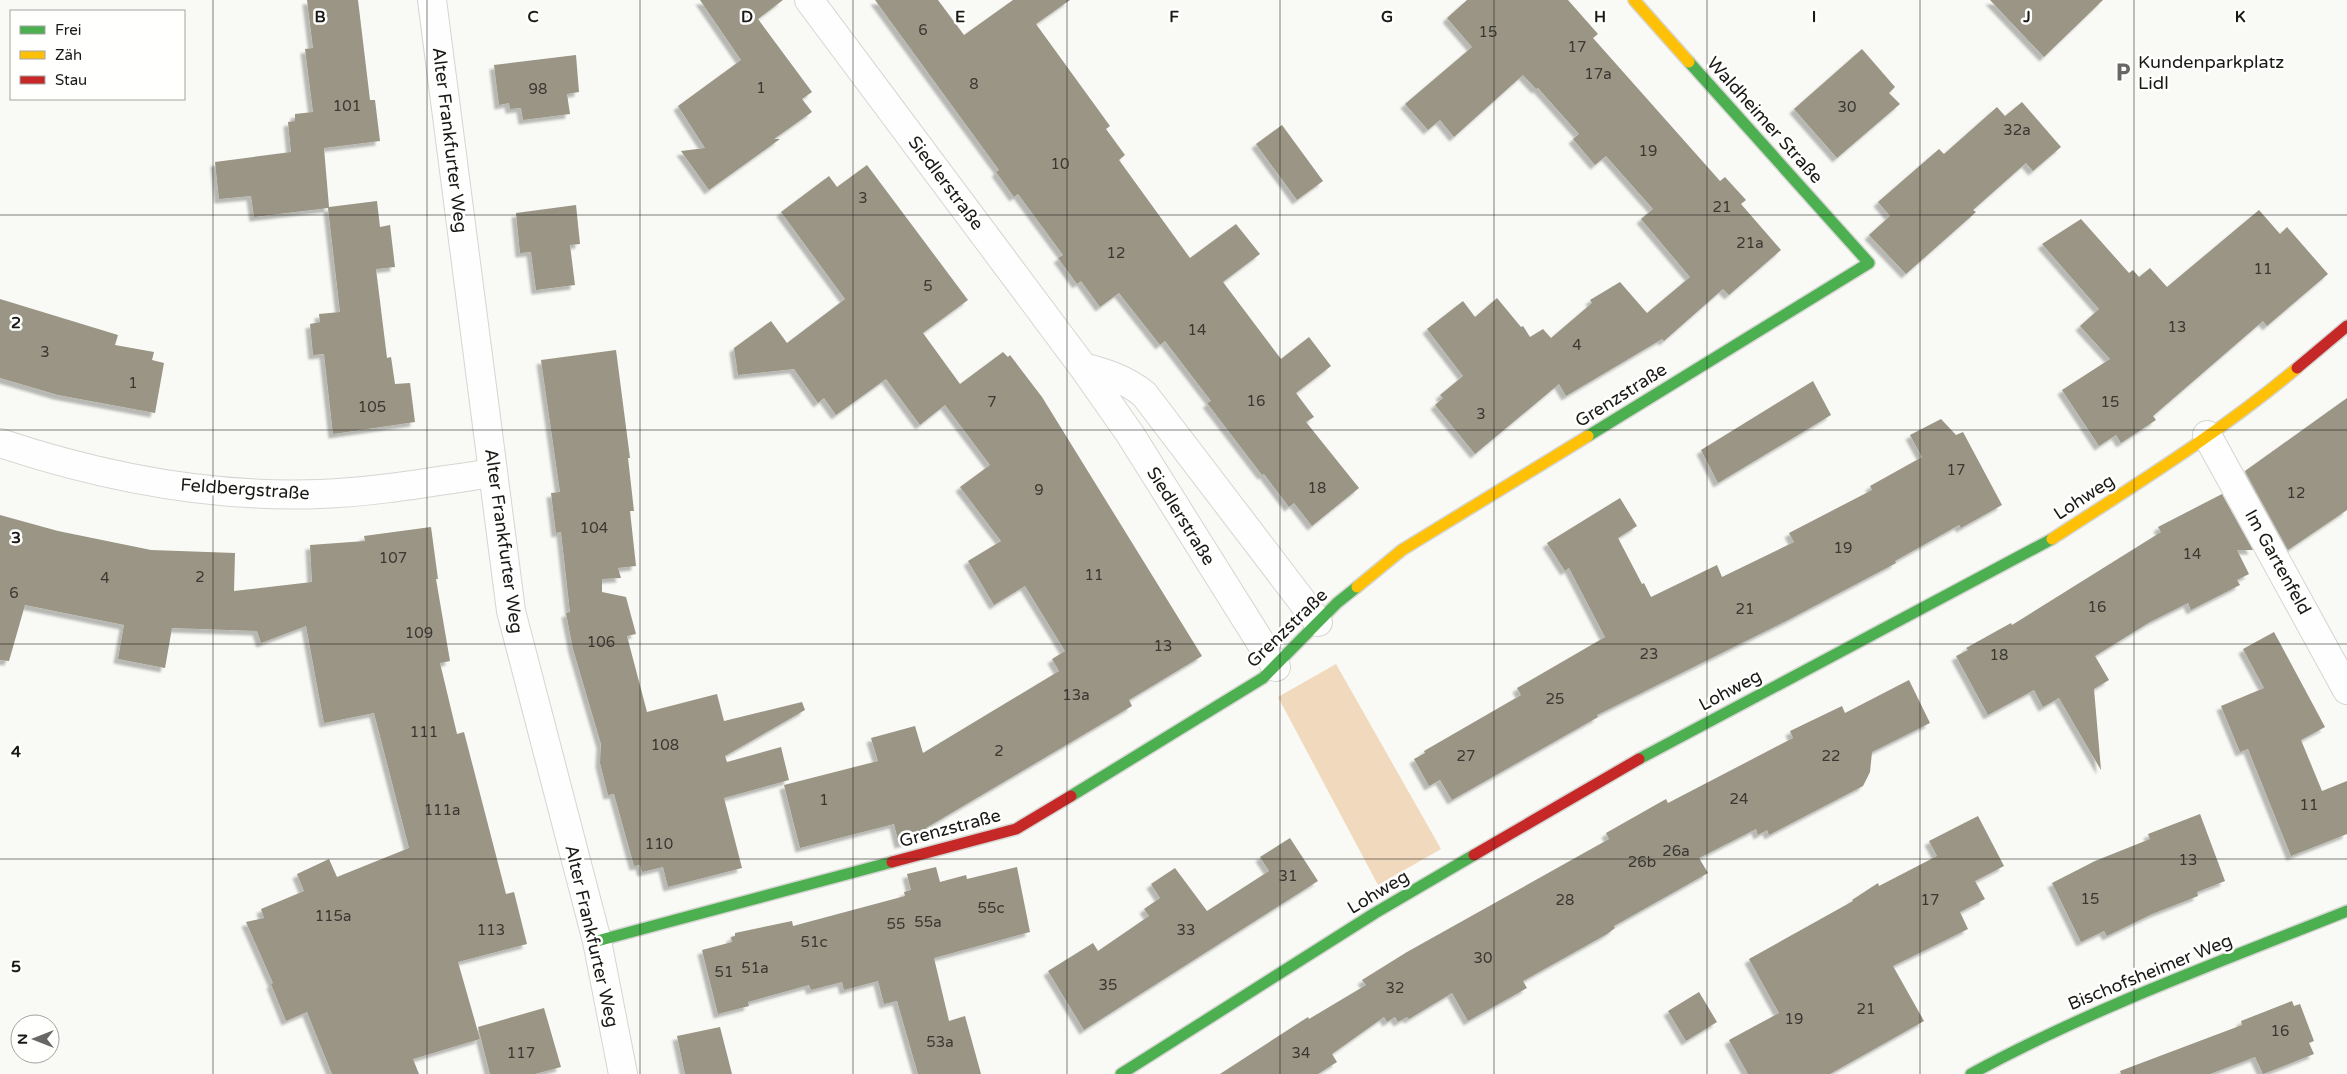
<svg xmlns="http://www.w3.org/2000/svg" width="2347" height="1074" viewBox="0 0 2347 1074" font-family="'Varela Round',sans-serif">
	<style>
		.green { fill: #f1d9bd }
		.building { fill: #9a9585; filter: url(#shadow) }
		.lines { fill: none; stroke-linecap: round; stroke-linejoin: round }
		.street-casing { stroke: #d5d5d2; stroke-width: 30 }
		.fast-casing { stroke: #d5d5d2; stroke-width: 14 }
		.slow-casing { stroke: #d5d5d2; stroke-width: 14 }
		.jam-casing { stroke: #d5d5d2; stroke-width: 14 }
		.street { stroke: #fefefe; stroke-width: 28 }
		.fast { stroke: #4caf50; stroke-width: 11 }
		.slow { stroke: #ffc107; stroke-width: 11 }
		.jam { stroke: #c62828; stroke-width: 11 }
		.grid { fill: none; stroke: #1a1917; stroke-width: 1; stroke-opacity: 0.55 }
		.labels { text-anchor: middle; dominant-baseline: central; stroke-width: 5; stroke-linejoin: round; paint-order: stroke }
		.number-label { font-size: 15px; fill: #3a3832 }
		.poi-label { font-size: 18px; fill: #1a1917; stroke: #fffffe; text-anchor: start }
		.street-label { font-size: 18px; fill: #1a1917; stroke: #fffffe }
		.grid-label { font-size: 16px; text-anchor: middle; font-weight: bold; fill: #1a1917; stroke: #fffffe; stroke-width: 5; stroke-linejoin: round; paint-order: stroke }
	</style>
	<defs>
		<filter id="shadow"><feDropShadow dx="-4.5" dy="4.5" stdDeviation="1" flood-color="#0004"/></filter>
	</defs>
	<rect width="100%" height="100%" fill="#f9f9f5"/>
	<path class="green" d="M 1336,664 L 1441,849 L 1378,885 L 1278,697 Z"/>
	<path class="building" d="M 307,0 L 358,0 L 370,100 L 375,100 L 380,141 L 324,148 L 329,207 L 377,201 L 380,227 L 390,225 L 395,267 L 376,269 L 387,358 L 391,357 L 395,384 L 410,383 L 415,422 L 333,434 L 324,354 L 313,355 L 310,324 L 320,322 L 319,314 L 340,312 L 328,208 L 254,217 L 251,196 L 219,199 L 215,162 L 291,152 L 288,122 L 295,121 L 295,114 L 313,112 L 305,49 L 313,48 Z
		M 700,0 L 783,0 L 758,19 L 812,92 L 802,99 L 812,112 L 774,139 L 780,139 L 709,190 L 681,151 L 705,148 L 678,106 L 741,60 Z
		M 875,0 L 938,0 L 964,35 L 1013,0 L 1070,0 L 1036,24 L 1110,126 L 1106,129 L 1125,155 L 1119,160 L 1190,258 L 1236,224 L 1260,254 L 1223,282 L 1281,359 L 1309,337 L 1331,366 L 1296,393 L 1314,417 L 1306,422 L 1359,488 L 1312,526 L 1294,503 L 1289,507 L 1264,474 L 1262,475 L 1207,403 L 1211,401 L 1165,341 L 1160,345 L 1119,293 L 1100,307 L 1081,281 L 1077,284 L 1058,258 L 1063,255 L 1018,194 L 1014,197 L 996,172 L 999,170 Z
		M 1467,0 L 1568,0 L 1598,34 L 1593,38 L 1720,181 L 1725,177 L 1746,200 L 1741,204 L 1781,250 L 1729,295 L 1723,289 L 1664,341 L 1662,339 L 1566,396 L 1559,384 L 1475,454 L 1435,405 L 1443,398 L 1440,395 L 1463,376 L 1427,329 L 1463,301 L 1475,317 L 1497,298 L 1521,327 L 1523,326 L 1530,337 L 1543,329 L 1551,338 L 1592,303 L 1590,300 L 1620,282 L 1647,313 L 1690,277 L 1641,219 L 1653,209 L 1606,156 L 1595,165 L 1573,139 L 1579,134 L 1538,88 L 1536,89 L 1523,75 L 1454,137 L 1440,120 L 1428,130 L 1405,104 L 1472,47 L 1447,18 Z
		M 1990,0 L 2103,0 L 2044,57 Z
		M 1862,49 L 1895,87 L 1889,93 L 1900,104 L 1837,158 L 1794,109 Z
		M 576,55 L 579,92 L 567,94 L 570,114 L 523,120 L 521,108 L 510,109 L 509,103 L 499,105 L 494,65 Z
		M 2022,102 L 2061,147 L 2033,171 L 2026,163 L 1973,210 L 1976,212 L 1906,274 L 1869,235 L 1890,216 L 1878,202 L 1939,149 L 1944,154 L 1997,107 L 2005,116 Z
		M 1282,125 L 1323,181 L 1297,200 L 1256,144 Z
		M 867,165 L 968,300 L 923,333 L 960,384 L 1003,352 L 1008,357 L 1010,355 L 1042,397 L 1202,656 L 1129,700 L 1132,706 L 926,828 L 928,836 L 899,844 L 894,824 L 800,848 L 784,785 L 878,761 L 871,738 L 915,726 L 923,753 L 1059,671 L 1052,659 L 1065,651 L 1025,586 L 994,605 L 968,561 L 1001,541 L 960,487 L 990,465 L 945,405 L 920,425 L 886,379 L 836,415 L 824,398 L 818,403 L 794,369 L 738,375 L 734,348 L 771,321 L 787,343 L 845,299 L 781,212 L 829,176 L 837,187 Z
		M 576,205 L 580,244 L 570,245 L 575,285 L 536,290 L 531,252 L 520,253 L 516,213 Z
		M 2259,210 L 2280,234 L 2287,227 L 2328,274 L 2267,326 L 2263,321 L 2153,416 L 2156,420 L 2121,443 L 2116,435 L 2099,446 L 2062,390 L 2110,359 L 2080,326 L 2099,309 L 2042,244 L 2081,219 L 2129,273 L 2133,270 L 2139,277 L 2150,268 L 2167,287 Z
		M 0,299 L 118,335 L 115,345 L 154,352 L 152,360 L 164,363 L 155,413 L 58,395 L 0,378 Z
		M 616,350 L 630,458 L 628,458 L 634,511 L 630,511 L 636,566 L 618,568 L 621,578 L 602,579 L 602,592 L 626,597 L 636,634 L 627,636 L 647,712 L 717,694 L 724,721 L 802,702 L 805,710 L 725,756 L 727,762 L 781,747 L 789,780 L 724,798 L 742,868 L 668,887 L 663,867 L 642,872 L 640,865 L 634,866 L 614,794 L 608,795 L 600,763 L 601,744 L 573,649 L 566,613 L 570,612 L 561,532 L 556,533 L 551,493 L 560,492 L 541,360 Z
		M 1813,381 L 1831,415 L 1718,483 L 1701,450 Z
		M 2347,398 L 2347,510 L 2288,550 L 2245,471 Z
		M 1941,419 L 1956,435 L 1963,432 L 2002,505 L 1961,528 L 1959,525 L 1895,561 L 1896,563 L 1788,620 L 1597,715 L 1598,717 L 1452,800 L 1440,780 L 1429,786 L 1414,759 L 1425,753 L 1424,751 L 1521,695 L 1517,688 L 1605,637 L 1569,568 L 1565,571 L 1547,543 L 1620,498 L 1637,526 L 1618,538 L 1642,584 L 1644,583 L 1651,597 L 1717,565 L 1722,577 L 1794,542 L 1789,533 L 1872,490 L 1870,486 L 1922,457 L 1910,435 Z
		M 2222,494 L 2253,550 L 2237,550 L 2249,574 L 2237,580 L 2240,585 L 2191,610 L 2188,603 L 2150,622 L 2095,656 L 2109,680 L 2094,689 L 2101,770 L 2059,698 L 2043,707 L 2034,690 L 1988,715 L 1956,656 L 1968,650 L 1966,648 L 2011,623 L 2012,625 L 2161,532 L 2158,527 Z
		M 0,515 L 58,531 L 151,550 L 235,553 L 234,591 L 312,582 L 310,545 L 365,541 L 364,536 L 431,527 L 438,579 L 436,579 L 450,661 L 440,663 L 457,734 L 464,732 L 506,894 L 514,892 L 527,944 L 458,962 L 480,1039 L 413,1059 L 419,1074 L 332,1074 L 307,1012 L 286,1021 L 271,984 L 273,983 L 246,922 L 264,918 L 261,909 L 304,891 L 297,874 L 329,859 L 337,877 L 409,848 L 374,713 L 324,723 L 306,626 L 261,643 L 257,631 L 172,628 L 165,668 L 118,659 L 124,625 L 25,605 L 9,661 L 0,660 Z
		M 2274,632 L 2325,727 L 2301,740 L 2322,791 L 2347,781 L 2347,834 L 2291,856 L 2248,749 L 2240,752 L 2221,706 L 2264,688 L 2243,649 Z
		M 1909,680 L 1930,723 L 1872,752 L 1870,772 L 1863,786 L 1769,835 L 1767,830 L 1758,835 L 1756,829 L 1699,858 L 1708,873 L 1614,926 L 1615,928 L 1607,934 L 1523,981 L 1527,988 L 1468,1021 L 1452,993 L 1409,1019 L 1407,1017 L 1398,1022 L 1395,1017 L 1387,1022 L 1384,1017 L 1332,1054 L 1337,1062 L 1318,1074 L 1220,1074 L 1308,1017 L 1309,1019 L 1366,985 L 1362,980 L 1407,952 L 1609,839 L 1606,833 L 1666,799 L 1668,803 L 1793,738 L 1790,731 L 1842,706 L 1845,713 Z
		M 2200,814 L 2225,881 L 2197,892 L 2198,896 L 2152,914 L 2107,936 L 2104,931 L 2081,942 L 2052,883 L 2095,861 L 2150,839 L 2148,834 Z
		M 1978,816 L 2004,866 L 1975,881 L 1985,899 L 1960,912 L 1968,929 L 1893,966 L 1924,1021 L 1830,1074 L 1748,1074 L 1729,1040 L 1779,1013 L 1749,959 L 1853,901 L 1852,900 L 1878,883 L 1879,886 L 1937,856 L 1929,841 Z
		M 1290,838 L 1318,881 L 1084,1030 L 1048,971 L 1093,943 L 1098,951 L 1149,916 L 1144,909 L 1160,898 L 1151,884 L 1175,868 L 1207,911 L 1269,871 L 1260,857 Z
		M 936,867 L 940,882 L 966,875 L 967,879 L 1017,867 L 1030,932 L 934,958 L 949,1021 L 965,1016 L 981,1074 L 918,1074 L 897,1001 L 884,1004 L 878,981 L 844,990 L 842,982 L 811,990 L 809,985 L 748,1002 L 749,1006 L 718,1014 L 702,950 L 732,942 L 731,937 L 735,936 L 735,933 L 792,921 L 793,926 L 905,896 L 904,892 L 911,890 L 907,874 Z
		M 1699,992 L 1717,1022 L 1686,1041 L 1668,1011 Z
		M 2292,1001 L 2294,1006 L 2300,1004 L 2314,1041 L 2309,1043 L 2314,1054 L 2263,1074 L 2255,1057 L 2210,1074 L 2121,1074 L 2120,1071 L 2242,1025 L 2241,1021 Z
		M 544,1008 L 561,1067 L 535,1074 L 490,1074 L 478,1027 Z
		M 720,1027 L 732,1074 L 685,1074 L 677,1036 Z"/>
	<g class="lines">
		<defs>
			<path id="street" d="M 432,0 L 511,611 L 597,941 L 623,1074
				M 809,0 L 1083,367 L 1130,434 L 1276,667
				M 1083,367 C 1106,373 1125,379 1144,394 L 1318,622
				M 2207,435 L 2347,690
				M 0,443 C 102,477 212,498 320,494 C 378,492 436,481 493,473"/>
			<path id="fast" d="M 1588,436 L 1869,263 L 1689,62
				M 1639,759 L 2052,539
				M 1071,796 L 1263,678 L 1337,603 L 1357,587
				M 597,941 L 892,862
				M 1121,1074 L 1375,913 L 1474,855
				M 1971,1074 C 2092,1008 2220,962 2347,911"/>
			<path id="slow" d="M 1634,0 L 1689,62
				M 2052,539 C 2135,485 2221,432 2297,368
				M 1357,587 L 1402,550 L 1588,436"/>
			<path id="jam" d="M 2297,368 L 2347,326
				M 1474,855 L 1639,759
				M 892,862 L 1016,829 L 1071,796"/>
		</defs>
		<use href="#street" class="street-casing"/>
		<use href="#fast" class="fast-casing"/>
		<use href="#slow" class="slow-casing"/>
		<use href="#jam" class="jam-casing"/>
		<use href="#street" class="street"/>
		<use href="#fast" class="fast"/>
		<use href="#slow" class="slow"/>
		<use href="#jam" class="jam"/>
	</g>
	<path class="grid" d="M 213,0 L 213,1074M 427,0 L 427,1074M 640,0 L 640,1074M 853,0 L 853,1074M 1067,0 L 1067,1074M 1280,0 L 1280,1074M 1494,0 L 1494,1074M 1707,0 L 1707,1074M 1920,0 L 1920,1074M 2134,0 L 2134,1074M 0,215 L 2347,215M 0,430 L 2347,430M 0,644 L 2347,644M 0,859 L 2347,859"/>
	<defs>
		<symbol id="parking-bare" viewBox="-9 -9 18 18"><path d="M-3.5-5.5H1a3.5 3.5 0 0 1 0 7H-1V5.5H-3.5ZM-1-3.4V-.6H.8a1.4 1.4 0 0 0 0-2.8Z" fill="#686765" stroke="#fffffe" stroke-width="2.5" paint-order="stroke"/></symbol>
	</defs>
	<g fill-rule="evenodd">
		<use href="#parking-bare" x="2109" y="58" width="28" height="28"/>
	</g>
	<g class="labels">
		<g class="number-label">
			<text x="923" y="30">6</text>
			<text x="1488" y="32">15</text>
			<text x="1577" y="47">17</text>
			<text x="1598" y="74">17a</text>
			<text x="974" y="84">8</text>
			<text x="761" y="88">1</text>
			<text x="538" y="89">98</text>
			<text x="347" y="106">101</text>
			<text x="1847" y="107">30</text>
			<text x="2017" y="130">32a</text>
			<text x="1648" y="151">19</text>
			<text x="1060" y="164">10</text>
			<text x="863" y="198">3</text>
			<text x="1722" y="207">21</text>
			<text x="1750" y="243">21a</text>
			<text x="1116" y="253">12</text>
			<text x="2263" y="269">11</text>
			<text x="928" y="286">5</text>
			<text x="2177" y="327">13</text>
			<text x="1197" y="330">14</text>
			<text x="1577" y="345">4</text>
			<text x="45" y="352">3</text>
			<text x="133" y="383">1</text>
			<text x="1256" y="401">16</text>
			<text x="992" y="402">7</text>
			<text x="2110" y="402">15</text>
			<text x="372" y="407">105</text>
			<text x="1481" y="414">3</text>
			<text x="1956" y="470">17</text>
			<text x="1317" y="488">18</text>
			<text x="1039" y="490">9</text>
			<text x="2296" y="493">12</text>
			<text x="594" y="528">104</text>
			<text x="1843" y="548">19</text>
			<text x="2192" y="554">14</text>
			<text x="393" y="558">107</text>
			<text x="1094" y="575">11</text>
			<text x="200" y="577">2</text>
			<text x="105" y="578">4</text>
			<text x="14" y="593">6</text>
			<text x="2097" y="607">16</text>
			<text x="1745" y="609">21</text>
			<text x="419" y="633">109</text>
			<text x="601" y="642">106</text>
			<text x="1163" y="646">13</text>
			<text x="1649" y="654">23</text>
			<text x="1999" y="655">18</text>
			<text x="1076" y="695">13a</text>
			<text x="1555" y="699">25</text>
			<text x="424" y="732">111</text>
			<text x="665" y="745">108</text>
			<text x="999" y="751">2</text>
			<text x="1466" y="756">27</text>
			<text x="1831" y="756">22</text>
			<text x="1739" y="799">24</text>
			<text x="824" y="800">1</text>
			<text x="2309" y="805">11</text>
			<text x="442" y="810">111a</text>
			<text x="659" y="844">110</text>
			<text x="1676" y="851">26a</text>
			<text x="2188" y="860">13</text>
			<text x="1642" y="862">26b</text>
			<text x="1288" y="876">31</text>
			<text x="2090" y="899">15</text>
			<text x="1565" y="900">28</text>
			<text x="1930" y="900">17</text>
			<text x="991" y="908">55c</text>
			<text x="333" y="916">115a</text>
			<text x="928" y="922">55a</text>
			<text x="896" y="924">55</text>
			<text x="491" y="930">113</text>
			<text x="1186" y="930">33</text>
			<text x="814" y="942">51c</text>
			<text x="1483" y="958">30</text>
			<text x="755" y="968">51a</text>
			<text x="724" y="972">51</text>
			<text x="1108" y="985">35</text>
			<text x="1395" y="988">32</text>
			<text x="1866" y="1009">21</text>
			<text x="1794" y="1019">19</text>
			<text x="2280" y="1031">16</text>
			<text x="940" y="1042">53a</text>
			<text x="521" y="1053">117</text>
			<text x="1301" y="1053">34</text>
		</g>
		<g class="poi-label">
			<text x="2138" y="62">Kundenparkplatz<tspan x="2138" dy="21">Lidl</tspan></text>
		</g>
		<g class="street-label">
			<text transform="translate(1765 120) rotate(48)">Waldheimer Straße</text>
			<text transform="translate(450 140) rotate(83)">Alter Frankfurter Weg</text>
			<text transform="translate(946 183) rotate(53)">Siedlerstraße</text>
			<text transform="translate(1621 395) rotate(-32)">Grenzstraße</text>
			<text transform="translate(245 489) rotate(4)">Feldbergstraße</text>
			<text transform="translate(2084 497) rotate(-33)">Lohweg</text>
			<text transform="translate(1181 516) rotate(58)">Siedlerstraße</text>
			<text transform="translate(504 541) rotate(82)">Alter Frankfurter Weg</text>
			<text transform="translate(2278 562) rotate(61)">Im Gartenfeld</text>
			<text transform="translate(1287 628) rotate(-44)">Grenzstraße</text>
			<text transform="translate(1730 690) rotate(-28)">Lohweg</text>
			<text transform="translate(950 828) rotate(-15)">Grenzstraße</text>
			<text transform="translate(1378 892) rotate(-31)">Lohweg</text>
			<text transform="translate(592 936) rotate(77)">Alter Frankfurter Weg</text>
			<text transform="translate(2150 972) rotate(-22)">Bischofsheimer Weg</text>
		</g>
	</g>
	<g class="grid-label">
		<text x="320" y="22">B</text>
		<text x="533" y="22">C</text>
		<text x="747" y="22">D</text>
		<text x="960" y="22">E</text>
		<text x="1174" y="22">F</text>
		<text x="1387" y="22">G</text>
		<text x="1600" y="22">H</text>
		<text x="1814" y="22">I</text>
		<text x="2027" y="22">J</text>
		<text x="2240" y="22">K</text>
		<text x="16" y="328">2</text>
		<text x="16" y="543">3</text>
		<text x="16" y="757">4</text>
		<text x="16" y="972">5</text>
	</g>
	<rect x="10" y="10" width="175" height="90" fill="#fffffe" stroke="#a3a3a2"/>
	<rect x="20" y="26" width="25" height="8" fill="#4caf50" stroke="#a3a3a2"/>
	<text x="55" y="35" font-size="15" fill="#1a1917">Frei</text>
	<rect x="20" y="51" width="25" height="8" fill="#ffc107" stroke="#a3a3a2"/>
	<text x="55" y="60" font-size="15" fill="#1a1917">Zäh</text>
	<rect x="20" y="76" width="25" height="8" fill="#c62828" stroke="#a3a3a2"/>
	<text x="55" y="85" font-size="15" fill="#1a1917">Stau</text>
	<g transform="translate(35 1039) rotate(270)"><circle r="24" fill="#fffffe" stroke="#a3a3a2"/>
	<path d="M0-4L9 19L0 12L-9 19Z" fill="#686765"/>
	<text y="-8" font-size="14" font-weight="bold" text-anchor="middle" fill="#1a1917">N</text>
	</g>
</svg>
